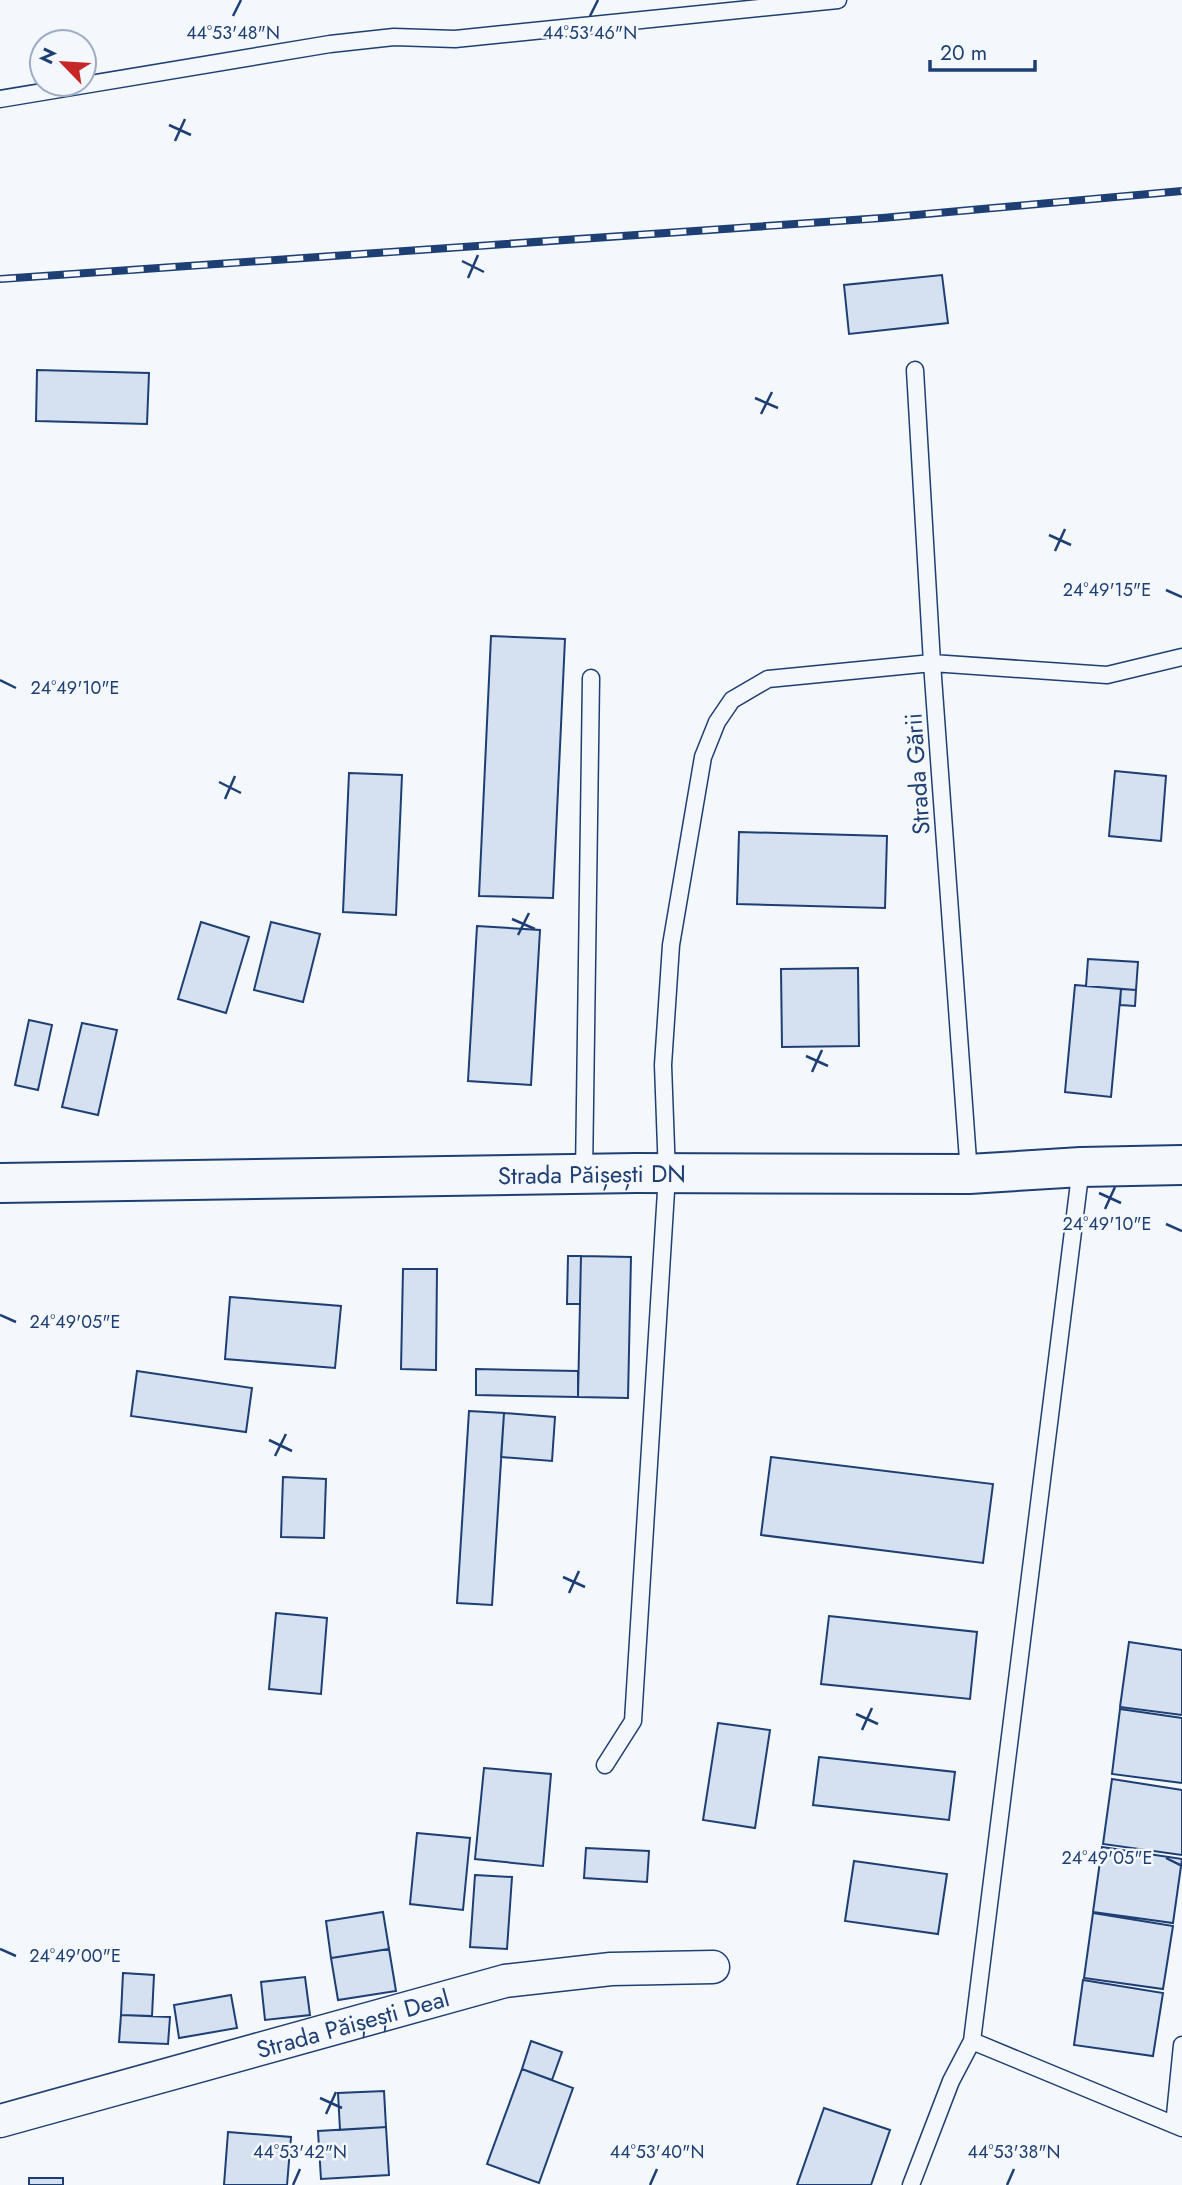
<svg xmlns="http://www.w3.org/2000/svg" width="1182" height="2185" viewBox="0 0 1182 2185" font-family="Jost,sans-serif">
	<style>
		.building { fill: #d5e0f0; stroke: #1d3f73; stroke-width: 2 }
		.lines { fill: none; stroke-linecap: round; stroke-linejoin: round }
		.service-casing { stroke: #1d3f73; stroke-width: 19 }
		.minor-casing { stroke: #1d3f73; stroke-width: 35 }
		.primary-casing { stroke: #1d3f73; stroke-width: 42 }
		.service { stroke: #f4f7fb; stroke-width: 16 }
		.minor { stroke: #f4f7fb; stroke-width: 32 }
		.primary { stroke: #f4f7fb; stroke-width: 38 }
		.rail-casing { stroke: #1d3f73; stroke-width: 8 }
		.rail { stroke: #f4f7fb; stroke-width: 5; stroke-dasharray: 16; stroke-linecap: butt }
		.ticks { fill: none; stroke: #1d3f73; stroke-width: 2.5 }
		.labels { text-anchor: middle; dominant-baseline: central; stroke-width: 5; stroke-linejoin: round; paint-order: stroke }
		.street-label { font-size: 24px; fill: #1d3f73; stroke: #f4f7fb }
		.ticks-label { font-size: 18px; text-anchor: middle; fill: #1d3f73; stroke: #f4f7fb; stroke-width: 5; stroke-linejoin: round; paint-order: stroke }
	</style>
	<rect width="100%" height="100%" fill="#f4f7fb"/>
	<path class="building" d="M 942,275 L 948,323 L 849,334 L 844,285 Z
		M 37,370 L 149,373 L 147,424 L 36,421 Z
		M 491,636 L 565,639 L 553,898 L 479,896 Z
		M 1115,771 L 1166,776 L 1161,841 L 1109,836 Z
		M 349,773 L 402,775 L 396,915 L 343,912 Z
		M 739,832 L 887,836 L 885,908 L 737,904 Z
		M 201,922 L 249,937 L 226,1013 L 178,999 Z
		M 271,922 L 320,934 L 303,1002 L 254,990 Z
		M 477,926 L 540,930 L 531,1085 L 468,1081 Z
		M 1088,959 L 1138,962 L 1136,990 L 1086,986 Z
		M 858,968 L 859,1046 L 782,1047 L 781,969 Z
		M 1075,985 L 1121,989 L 1111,1097 L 1065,1092 Z
		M 1121,989 L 1136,990 L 1135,1006 L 1120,1005 Z
		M 29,1020 L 52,1025 L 38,1090 L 15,1085 Z
		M 82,1023 L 117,1030 L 98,1115 L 62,1107 Z
		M 568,1256 L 581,1256 L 580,1304 L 567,1304 Z
		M 581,1256 L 631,1257 L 628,1398 L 578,1397 Z
		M 403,1269 L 437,1269 L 436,1370 L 401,1369 Z
		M 230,1297 L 341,1306 L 335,1368 L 225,1359 Z
		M 476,1369 L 578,1371 L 578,1397 L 476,1395 Z
		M 137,1371 L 252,1388 L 246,1432 L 131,1416 Z
		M 469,1411 L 504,1413 L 492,1605 L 457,1603 Z
		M 504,1413 L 555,1417 L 552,1461 L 501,1457 Z
		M 771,1457 L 993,1484 L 983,1563 L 761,1535 Z
		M 283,1477 L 326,1479 L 324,1538 L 281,1537 Z
		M 276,1613 L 327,1618 L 321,1694 L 269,1689 Z
		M 829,1616 L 977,1632 L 970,1699 L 821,1684 Z
		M 1129,1642 L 1182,1650 L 1182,1715 L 1120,1707 Z
		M 1120,1709 L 1182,1718 L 1182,1783 L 1112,1774 Z
		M 718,1723 L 770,1730 L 755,1828 L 703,1820 Z
		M 819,1757 L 955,1772 L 949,1820 L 813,1805 Z
		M 484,1768 L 551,1774 L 543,1866 L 475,1859 Z
		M 1112,1779 L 1182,1790 L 1182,1855 L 1103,1844 Z
		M 417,1833 L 470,1838 L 463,1910 L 410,1904 Z
		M 1102,1847 L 1182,1859 L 1173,1923 L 1093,1912 Z
		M 586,1848 L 649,1851 L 647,1882 L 584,1878 Z
		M 854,1861 L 947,1874 L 938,1934 L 845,1921 Z
		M 475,1875 L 512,1877 L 507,1949 L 470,1947 Z
		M 383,1912 L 389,1949 L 331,1958 L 326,1921 Z
		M 1093,1913 L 1173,1926 L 1163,1989 L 1084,1978 Z
		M 389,1949 L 396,1991 L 338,2000 L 331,1958 Z
		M 123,1973 L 154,1975 L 152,2016 L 121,2015 Z
		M 305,1977 L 310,2015 L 265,2020 L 261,1982 Z
		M 1083,1980 L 1163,1993 L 1153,2056 L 1074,2045 Z
		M 231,1995 L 237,2028 L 179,2038 L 174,2005 Z
		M 121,2015 L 170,2017 L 168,2044 L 119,2042 Z
		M 531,2041 L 562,2052 L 552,2080 L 522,2069 Z
		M 522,2069 L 573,2088 L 539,2183 L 487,2164 Z
		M 384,2091 L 386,2127 L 340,2130 L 338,2093 Z
		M 824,2108 L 890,2130 L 871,2185 L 797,2185 Z
		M 386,2127 L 389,2175 L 321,2179 L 318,2131 Z
		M 228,2132 L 291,2137 L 287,2185 L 224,2185 Z
		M 29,2178 L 63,2178 L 63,2185 L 29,2185 Z"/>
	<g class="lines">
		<defs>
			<path id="service" d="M 0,99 L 330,44 L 394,37 L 455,39 L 838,0
				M 915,370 L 932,663 L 969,1174
				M 584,1174 L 591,678
				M 605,1765 L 633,1721 L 667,1175 L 663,1065 L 671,945 L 703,757 L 717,722 L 732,700 L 768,679 L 932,663 L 1107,675 L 1182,657
				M 972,2041 L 1182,2128
				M 1174,2125 L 1182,2045
				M 911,2185 L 951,2081 L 972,2041 L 1081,1167"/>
			<g id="minor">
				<path id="s1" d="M 0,2121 L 505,1981 L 611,1969 L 713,1967"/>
			</g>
			<g id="primary">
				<path id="s2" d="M 0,1183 L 636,1173 L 969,1174 L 1081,1167 L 1182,1165"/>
			</g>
		</defs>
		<use href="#service" class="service-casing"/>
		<use href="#minor" class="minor-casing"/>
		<use href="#primary" class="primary-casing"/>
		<use href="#service" class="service"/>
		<use href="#minor" class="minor"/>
		<use href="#primary" class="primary"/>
		<defs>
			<path id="rail" d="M 0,279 L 882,218 L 1182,191"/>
		</defs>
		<use href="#rail" class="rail-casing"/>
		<use href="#rail" class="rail"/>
	</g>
	<path class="ticks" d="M 233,16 L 241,0M 590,16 L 598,0M 169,125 L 191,135M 175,141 L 185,119M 462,261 L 484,272M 468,278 L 478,255M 755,398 L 778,408M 761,414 L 772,392M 1049,535 L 1071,545M 1055,551 L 1065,529M 1166,590 L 1182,597M 0,680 L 16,688M 219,782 L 241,793M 225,799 L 235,776M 512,919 L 535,929M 518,935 L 529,913M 806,1056 L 828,1066M 812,1072 L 822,1050M 1099,1193 L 1121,1203M 1105,1209 L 1115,1187M 1166,1224 L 1182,1231M 0,1315 L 16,1322M 269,1440 L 292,1451M 275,1456 L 286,1434M 563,1577 L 585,1587M 569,1593 L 579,1571M 856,1714 L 878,1724M 862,1730 L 872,1708M 1166,1858 L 1182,1866M 0,1949 L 16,1956M 320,2098 L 342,2108M 326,2114 L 336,2092M 293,2185 L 300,2169M 650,2185 L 657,2169M 1007,2185 L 1014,2169"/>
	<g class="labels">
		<g class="street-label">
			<text transform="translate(917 774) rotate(-94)">Strada Gării</text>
			<text stroke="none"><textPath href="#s2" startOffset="592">Strada Păișești DN</textPath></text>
			<text stroke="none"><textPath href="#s1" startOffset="366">Strada Păișești Deal</textPath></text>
		</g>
	</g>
	<g class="ticks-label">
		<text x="233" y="39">44°53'48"N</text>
		<text x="590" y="39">44°53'46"N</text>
		<text x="1107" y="596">24°49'15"E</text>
		<text x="75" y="694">24°49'10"E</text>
		<text x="1107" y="1230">24°49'10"E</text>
		<text x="75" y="1328">24°49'05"E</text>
		<text x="1107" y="1864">24°49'05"E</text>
		<text x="75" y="1962">24°49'00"E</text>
		<text x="300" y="2158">44°53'42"N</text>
		<text x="657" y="2158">44°53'40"N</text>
		<text x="1014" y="2158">44°53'38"N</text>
	</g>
	<g transform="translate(63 63) rotate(295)"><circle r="33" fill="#f4f7fb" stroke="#9eadc5" stroke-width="2"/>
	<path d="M0-5L12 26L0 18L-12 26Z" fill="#c62828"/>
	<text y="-10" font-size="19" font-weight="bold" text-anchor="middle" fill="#1d3f73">N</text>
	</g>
	<path d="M930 60v10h105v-10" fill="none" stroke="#1d3f73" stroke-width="3.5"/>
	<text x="940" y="60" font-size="21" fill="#1d3f73" stroke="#f4f7fb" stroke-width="5" paint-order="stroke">20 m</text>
</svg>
